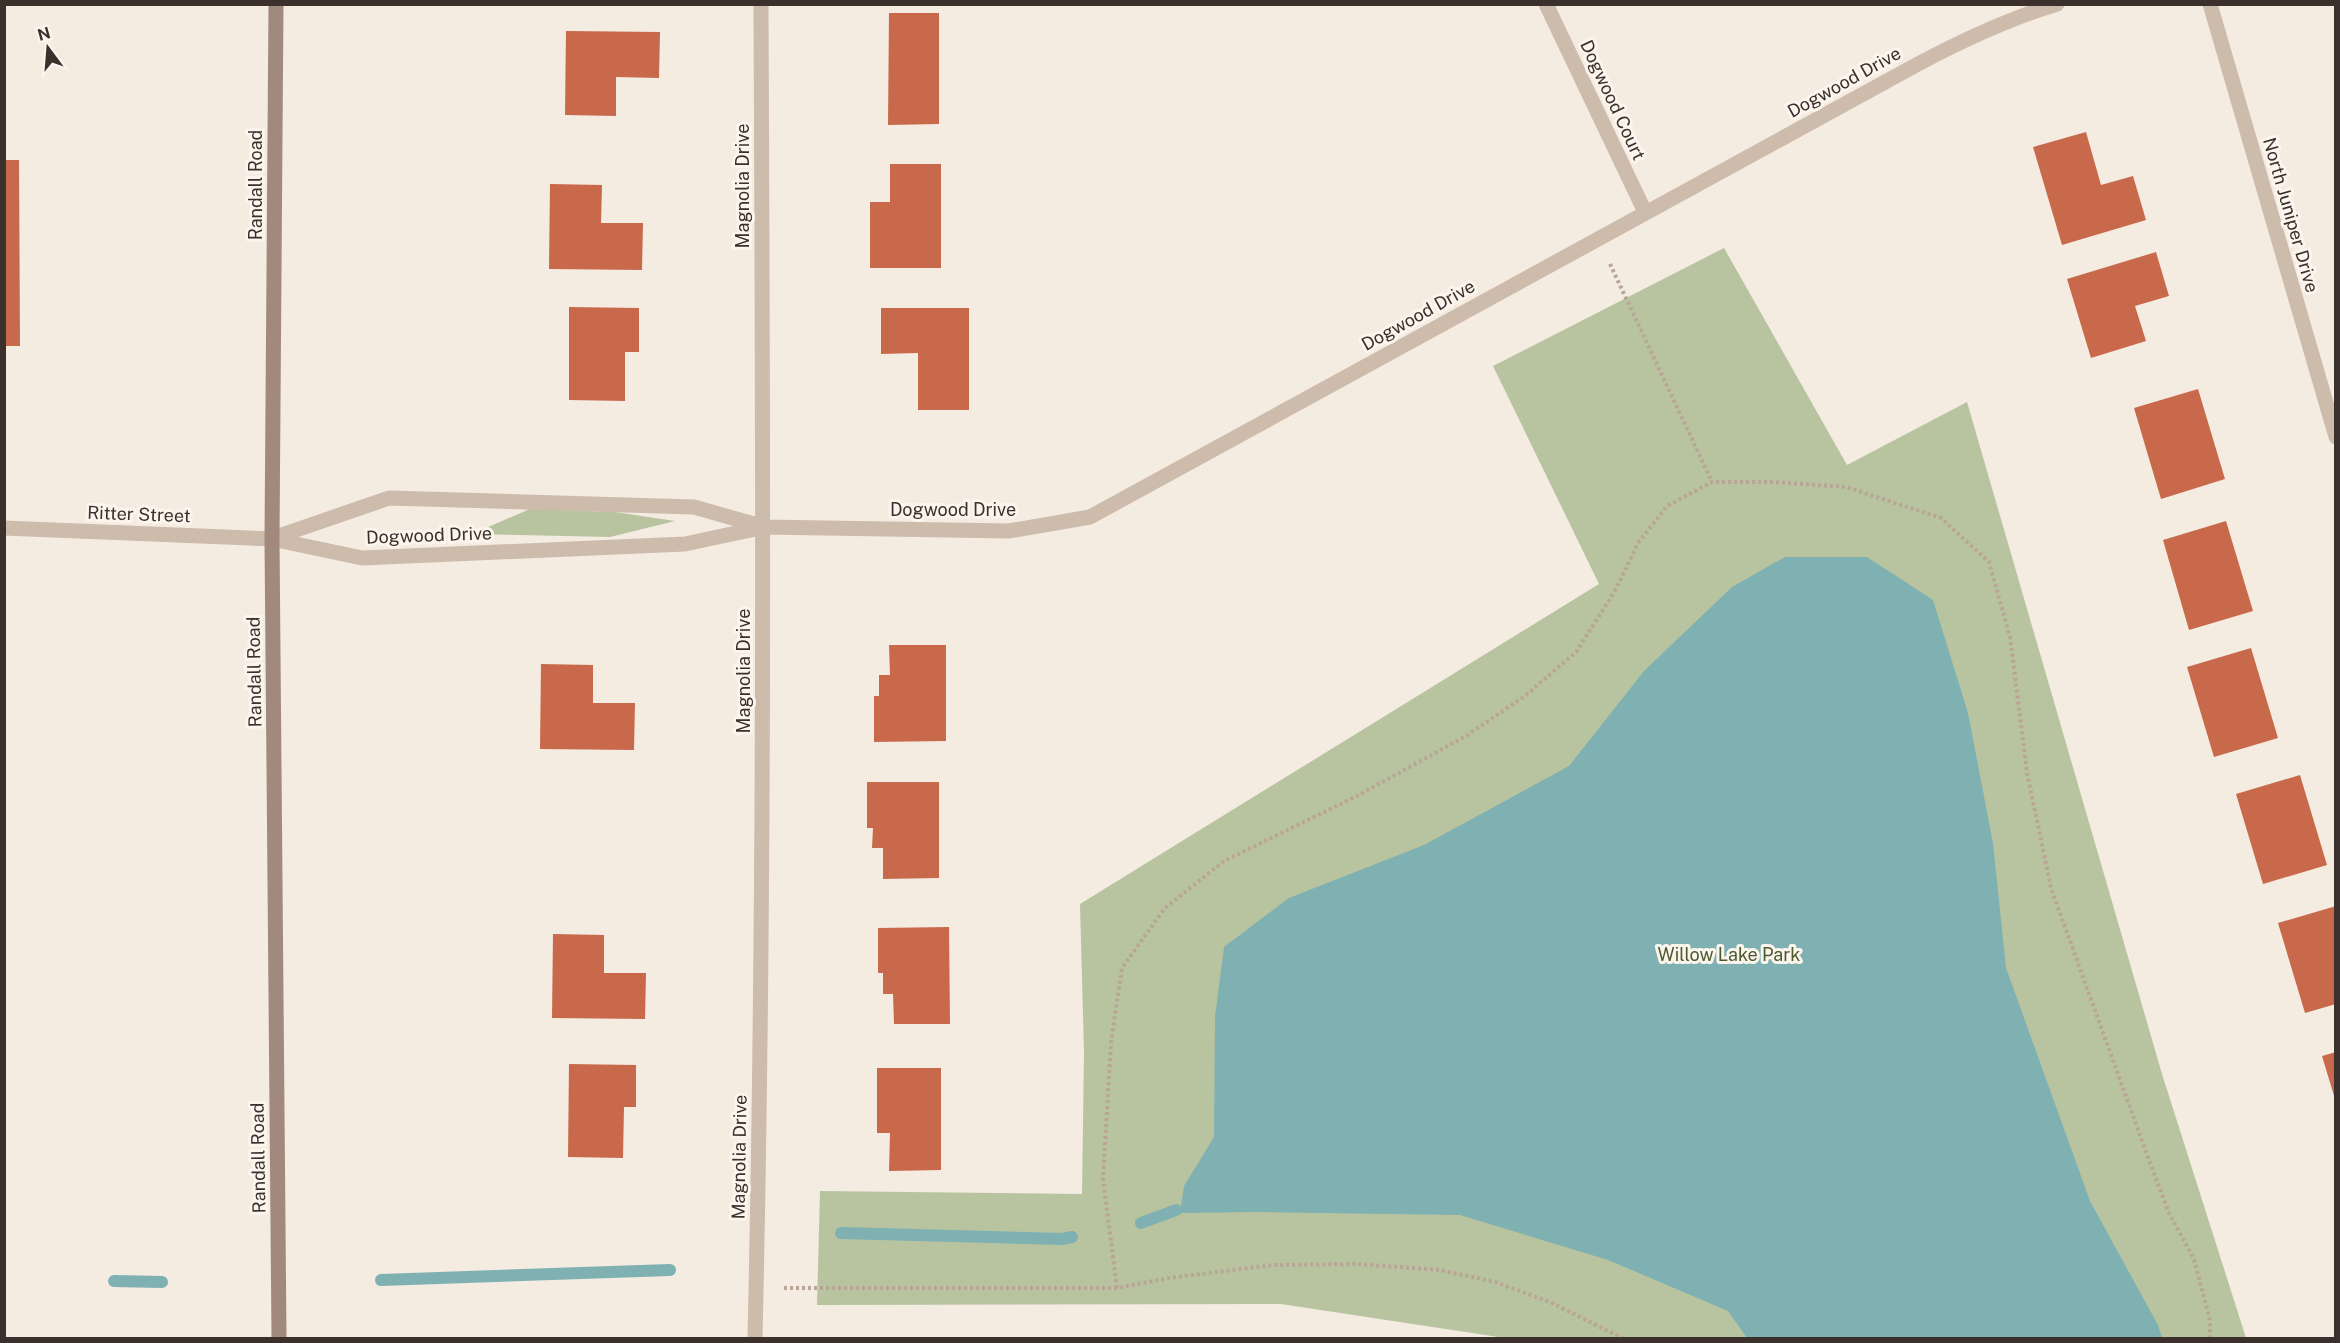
<svg xmlns="http://www.w3.org/2000/svg" width="2340" height="1343" viewBox="0 0 2340 1343" font-family="'Public Sans',sans-serif">
	<style>
		.green { fill: #b8c4a0 }
		.water { fill: #7fb0b2 }
		.lines { fill: none; stroke-linecap: round; stroke-linejoin: round }
		.stream { stroke: #7fb0b2; stroke-width: 12 }
		.building { fill: #c8694b }
		.path { stroke: #b9a596; stroke-width: 4; stroke-dasharray: 3 3; stroke-linecap: butt }
		.street { stroke: #cdbbac; stroke-width: 15 }
		.secondary { stroke: #a18a7d; stroke-width: 15 }
		.labels { text-anchor: middle; dominant-baseline: central; stroke-width: 6; stroke-linejoin: round; paint-order: stroke }
		.street-label { font-size: 18px; fill: #3b302b; stroke: #fbf5ee }
		.park-label { font-size: 18px; fill: #4a5a2e; stroke: #fbf5ee }
	</style>
	<rect width="100%" height="100%" fill="#f4ebe1"/>
	<path class="green" d="M 1724,248 L 1847,465 L 1967,402 L 2162,1074 L 2246,1338 L 1505,1338 L 1281,1304 L 817,1305 L 820,1191 L 1082,1194 L 1084,1052 L 1080,904 L 1599,584 L 1493,366 Z
		M 530,509 L 615,512 L 675,521 L 610,537 L 472,534 Z"/>
	<path class="water" d="M 1785,557 L 1867,557 L 1933,600 L 1968,713 L 1993,843 L 2006,968 L 2090,1201 L 2158,1325 L 2162,1338 L 1747,1338 L 1728,1311 L 1608,1260 L 1460,1215 L 1256,1212 L 1180,1213 L 1184,1186 L 1214,1137 L 1215,1017 L 1224,947 L 1289,898 L 1424,845 L 1569,766 L 1644,671 L 1732,587 Z"/>
	<g class="lines">
		<path class="stream" d="M 1141,1223 L 1176,1210
			M 841,1233 L 1062,1239 L 1072,1237
			M 381,1280 L 670,1270
			M 114,1281 L 162,1282"/>
	</g>
	<path class="building" d="M 889,13 L 939,13 L 939,124 L 888,125 Z
		M 566,31 L 660,32 L 659,78 L 616,77 L 616,116 L 565,115 Z
		M 2086,132 L 2101,185 L 2133,176 L 2146,220 L 2062,245 L 2033,147 Z
		M 4,160 L 19,160 L 20,346 L 4,346 Z
		M 890,164 L 941,164 L 941,268 L 870,268 L 870,202 L 890,202 Z
		M 550,184 L 602,185 L 601,223 L 643,223 L 642,270 L 549,269 Z
		M 2156,252 L 2169,296 L 2135,306 L 2146,341 L 2091,358 L 2067,279 Z
		M 569,307 L 639,308 L 639,352 L 625,352 L 625,401 L 569,400 Z
		M 881,308 L 969,308 L 969,410 L 918,410 L 918,353 L 881,354 Z
		M 2198,389 L 2225,479 L 2161,499 L 2134,408 Z
		M 2226,521 L 2253,611 L 2189,630 L 2163,540 Z
		M 889,645 L 946,645 L 946,741 L 874,742 L 874,696 L 879,696 L 879,675 L 890,675 Z
		M 2251,648 L 2278,738 L 2214,757 L 2187,667 Z
		M 541,664 L 593,665 L 593,703 L 635,703 L 634,750 L 540,749 Z
		M 2300,775 L 2327,865 L 2263,884 L 2236,794 Z
		M 867,782 L 939,782 L 939,878 L 883,879 L 883,848 L 872,848 L 873,828 L 867,828 Z
		M 2336,906 L 2336,1004 L 2305,1013 L 2278,923 Z
		M 949,927 L 950,1024 L 894,1024 L 893,994 L 883,994 L 883,973 L 878,973 L 878,928 Z
		M 553,934 L 604,935 L 604,973 L 646,973 L 645,1019 L 552,1018 Z
		M 2336,1052 L 2336,1099 L 2335,1099 L 2322,1056 Z
		M 569,1064 L 636,1065 L 636,1107 L 624,1107 L 623,1158 L 568,1157 Z
		M 877,1068 L 941,1068 L 941,1170 L 889,1171 L 890,1133 L 877,1133 Z"/>
	<g class="lines">
		<path class="path" d="M 1610,264 L 1712,482
			M 784,1288 L 1117,1288 L 1169,1278 L 1273,1265 L 1357,1264 L 1440,1270 L 1495,1282 L 1550,1302 L 1622,1338
			M 1117,1288 L 1103,1179 L 1111,1042 L 1122,968 L 1165,908 L 1224,861 L 1357,796 L 1466,736 L 1525,696 L 1576,652 L 1615,591 L 1638,543 L 1667,506 L 1712,482 L 1773,482 L 1846,487 L 1941,518 L 1989,562 L 2010,637 L 2027,773 L 2051,888 L 2146,1152 L 2169,1213 L 2194,1259 L 2210,1321 L 2210,1338"/>
		<path class="street" d="M 1546,4 L 1645,212
			M 2210,4 L 2336,437
			M 4,528 L 272,539 L 362,558 L 685,544 L 764,527 L 1009,531 L 1090,517 L 1918,64 C 1963,40 2008,19 2057,4
			M 273,538 L 389,498 L 694,507 L 761,526
			M 755,1338 C 765,894 763,449 761,4"/>
		<path class="secondary" d="M 276,4 L 272,539 L 279,1338"/>
	</g>
	<g class="labels">
		<g class="street-label">
			<text transform="translate(1844 82) rotate(-29)">Dogwood Drive</text>
			<text transform="translate(1613 100) rotate(65)">Dogwood Court</text>
			<text transform="translate(255 185) rotate(-90)">Randall Road</text>
			<text transform="translate(742 186) rotate(-90)">Magnolia Drive</text>
			<text transform="translate(2291 215) rotate(74)">North Juniper Drive</text>
			<text transform="translate(1418 315) rotate(-29)">Dogwood Drive</text>
			<text x="953" y="509">Dogwood Drive</text>
			<text transform="translate(139 514) rotate(2)">Ritter Street</text>
			<text transform="translate(429 535) rotate(-2)">Dogwood Drive</text>
			<text transform="translate(743 671) rotate(-90)">Magnolia Drive</text>
			<text transform="translate(254 672) rotate(-91)">Randall Road</text>
			<text transform="translate(739 1157) rotate(-89)">Magnolia Drive</text>
			<text transform="translate(258 1158) rotate(-91)">Randall Road</text>
		</g>
		<g class="park-label">
			<text x="1729" y="954">Willow Lake Park</text>
		</g>
	</g>
	<rect width="2340" height="1343" fill="none" stroke="#3b302b" stroke-width="12"/>
	<g transform="translate(48 48) rotate(344)" stroke="#fbf5ee" stroke-width="4.5" paint-order="stroke">
	<path d="M0-4.5L10 22L0 15L-10 22Z" fill="#3b302b"/>
	<text y="-9" font-size="16" font-weight="bold" text-anchor="middle" fill="#3b302b">N</text>
	</g>
</svg>
